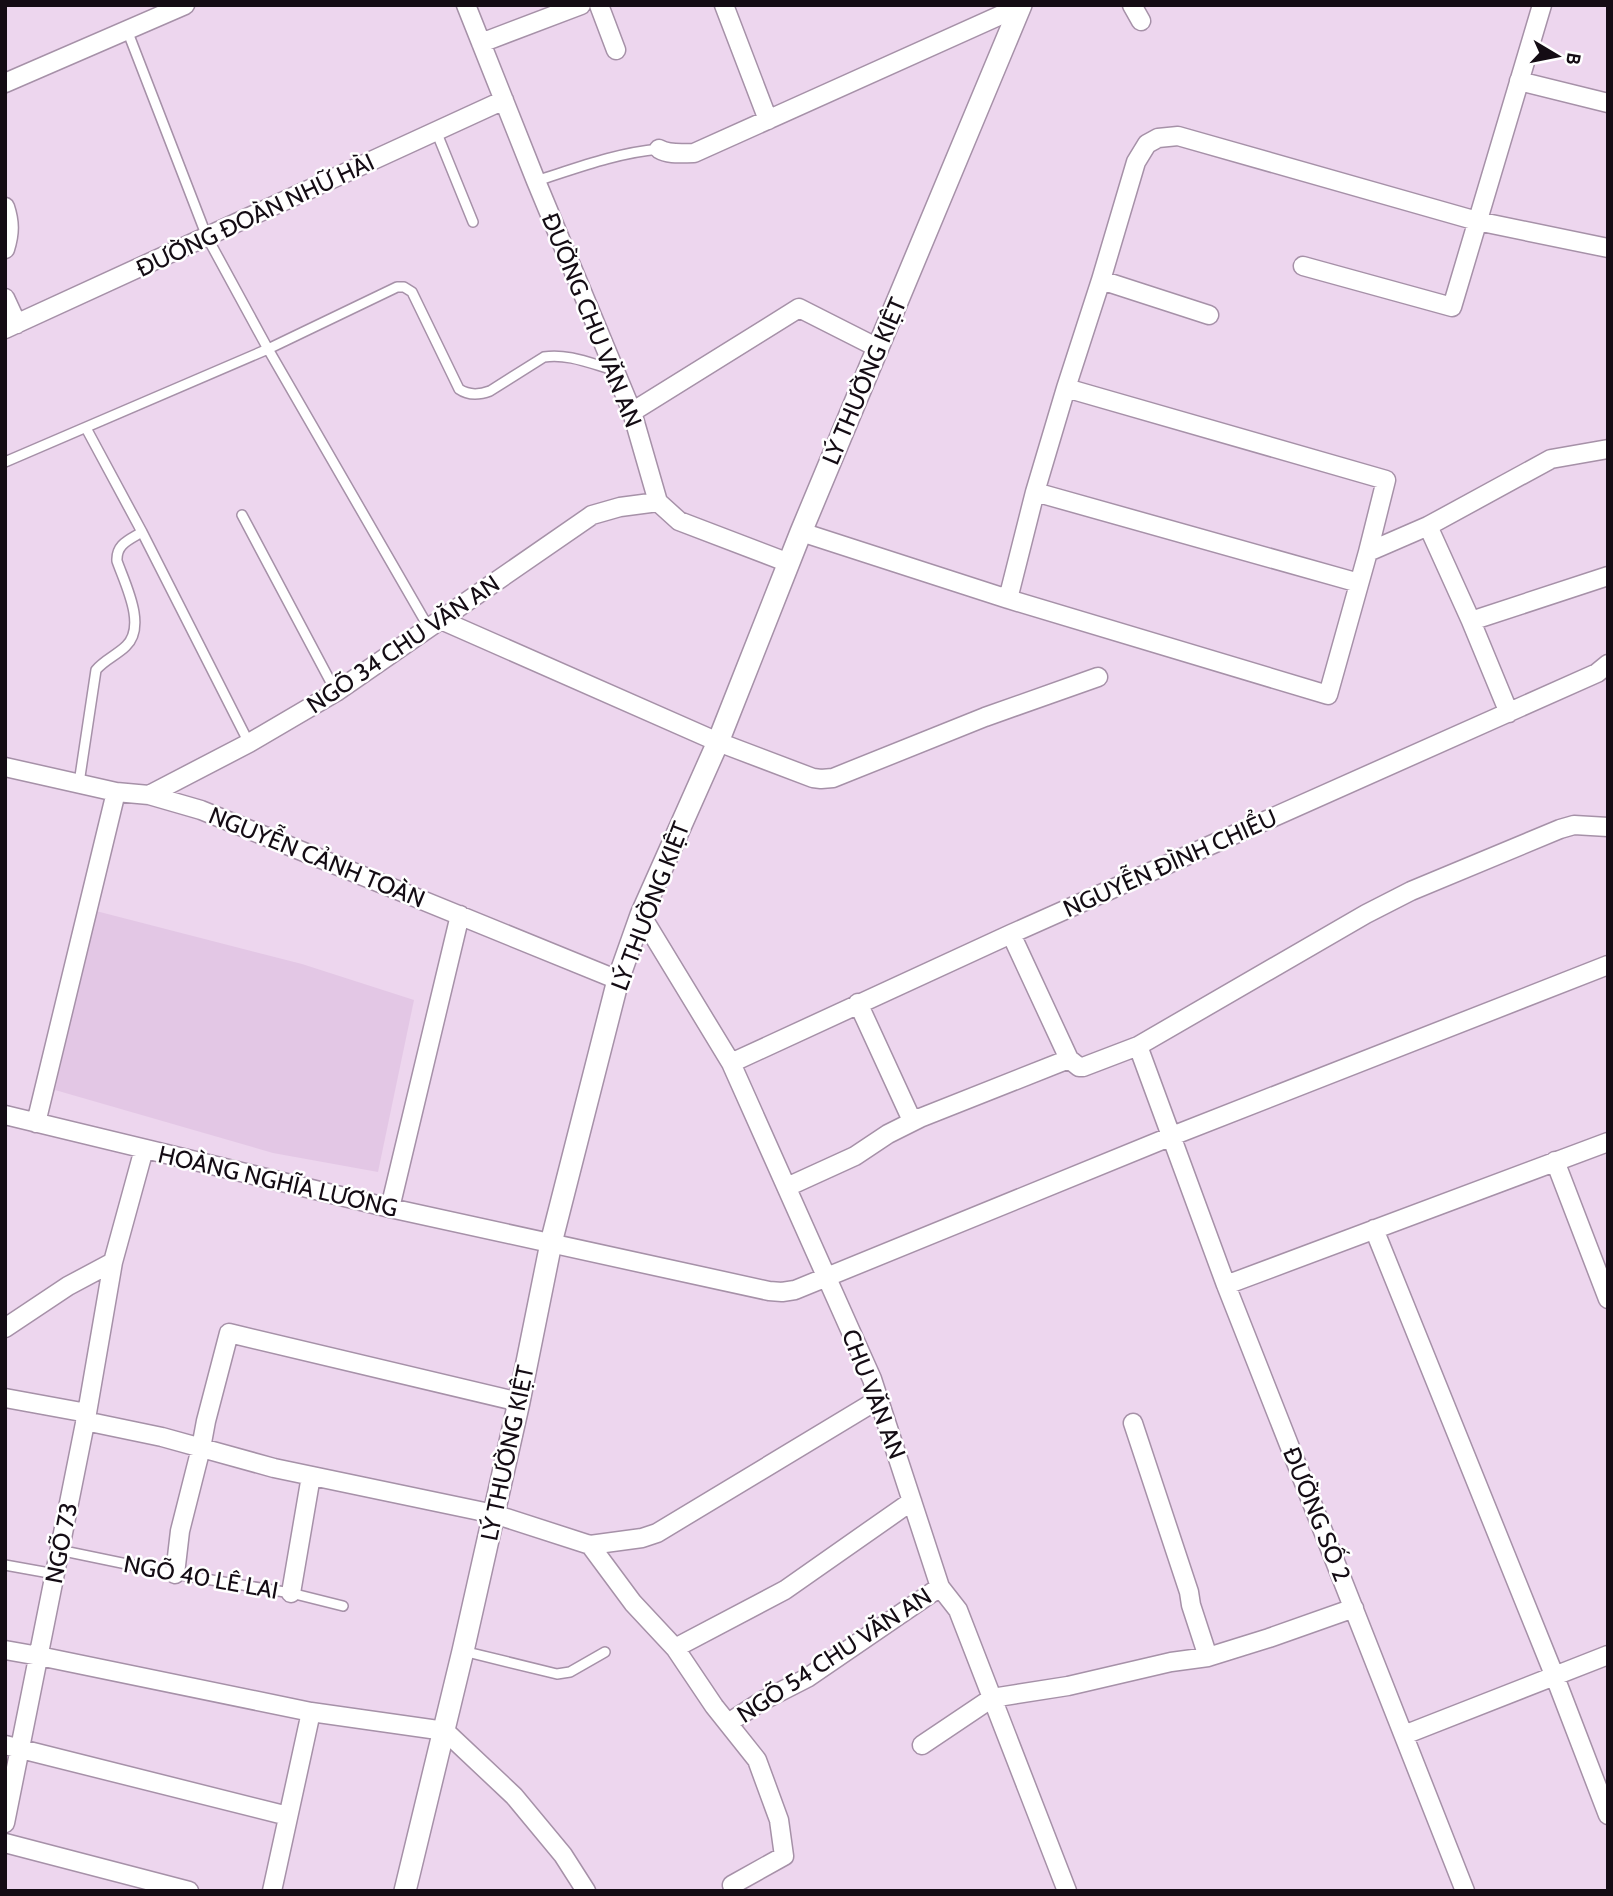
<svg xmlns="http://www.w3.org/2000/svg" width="1613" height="1896" viewBox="0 0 1613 1896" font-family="Cabin,sans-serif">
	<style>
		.built { fill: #e3c7e5 }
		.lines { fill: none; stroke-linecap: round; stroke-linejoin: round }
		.service-casing { stroke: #a691a8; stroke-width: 12 }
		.minor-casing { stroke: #a691a8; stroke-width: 21 }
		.tertiary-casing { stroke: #a691a8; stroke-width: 24 }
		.service { stroke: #fff; stroke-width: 9 }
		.minor { stroke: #fff; stroke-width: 18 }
		.tertiary { stroke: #fff; stroke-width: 21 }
		.labels { text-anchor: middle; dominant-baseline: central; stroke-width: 5; stroke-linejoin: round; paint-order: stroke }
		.street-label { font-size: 24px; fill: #140c14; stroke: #fff }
	</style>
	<rect width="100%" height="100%" fill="#edd6ee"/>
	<path class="built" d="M 96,911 L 302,964 L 414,1000 L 378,1172 L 273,1153 L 55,1090 Z"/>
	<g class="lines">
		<defs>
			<path id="service" d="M 127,30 L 207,237 L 268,349 L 429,628
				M 436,131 L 473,222
				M 536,181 C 577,168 616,153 659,149
				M 86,428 L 142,532 L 249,743
				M 5,462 L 268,349 L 397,287 L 404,287 L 412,292 L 459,389 C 469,396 479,395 490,391 L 544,357 C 567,353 592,364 614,370
				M 242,515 L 336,692
				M 79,783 L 96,670 C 104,660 117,655 126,646 C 147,626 125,584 117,561 C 116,544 129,540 142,532
				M 59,1550 L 175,1574 L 291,1593 L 343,1606
				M 5,1565 L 55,1574
				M 463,1651 L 557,1674 L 570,1672 L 605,1652"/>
			<path id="minor" d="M 466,5 L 536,181 L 632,412 L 658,502 L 679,521 L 789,563
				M 599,5 L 616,50
				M 724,5 L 768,120
				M 1132,5 L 1141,21
				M 481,43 L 581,5
				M 1519,81 L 1608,103
				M 5,83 L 185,5
				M 659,149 C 669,155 682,153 694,153 L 1021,6
				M 5,207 C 10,222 10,233 5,249
				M 1303,266 L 1452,307 L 1542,5
				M 1101,280 L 1136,162 L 1147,144 L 1158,138 L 1178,136 L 1477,221 L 1608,248
				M 5,298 L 17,324
				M 5,329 L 504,100
				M 1066,388 L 1101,280 L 1209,315
				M 632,412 L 799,308 L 878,348
				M 1035,492 L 1066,388 L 1386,480 L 1368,552
				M 801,532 L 1008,599
				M 1359,583 L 1035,492 L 1008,599 L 1328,695 L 1368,552 L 1428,526
				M 441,620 L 718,742 L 813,778 L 821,779 L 833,778 L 985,717 L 1098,677
				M 1471,621 L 1608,576
				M 1509,713 L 1471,621 L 1428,526 L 1551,459 L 1608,449
				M 5,767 L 116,792 L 149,795 L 201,810 L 618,980
				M 149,795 L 249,743 L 336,692 L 592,515 L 620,507 L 658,502
				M 641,915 L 731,1063 L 872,1379 L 940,1587 L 958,1610 L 1067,1891
				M 1011,934 L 1069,1059 L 1079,1067 L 1083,1067 L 1138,1046 L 1366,914 L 1411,891 L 1560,829 L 1574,825 L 1608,827
				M 858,1003 L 909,1114 L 914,1118 L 920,1118 L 1069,1059
				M 1138,1046 L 1226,1285 L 1465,1891
				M 731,1063 L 1011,934 L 1597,673 L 1608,664
				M 5,1115 L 390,1208 L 769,1291 L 782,1292 L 795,1290 L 1172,1136 L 1608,965
				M 36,1123 L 116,792
				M 1555,1161 L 1608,1299
				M 787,1187 L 855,1156 L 888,1134 L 920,1118
				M 390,1208 L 460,915
				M 1374,1229 L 1555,1677 L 1608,1815
				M 1226,1285 L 1608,1142
				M 5,1328 L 68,1286 L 113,1262
				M 5,1398 L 87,1413
				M 85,1421 L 162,1437 L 274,1468 L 494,1514 L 590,1545 L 633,1603 L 675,1648 L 714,1706 L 757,1760 L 779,1820 L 784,1856 L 732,1885 L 734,1891
				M 590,1545 L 642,1538 L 657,1533 L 879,1399
				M 175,1574 L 180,1531 L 201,1448 L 206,1421 L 229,1333 L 519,1402
				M 291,1593 L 311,1476
				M 675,1648 L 785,1590 L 912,1501
				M 5,1650 L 39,1656 L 311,1712 L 445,1731 L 514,1796 L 563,1855 L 586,1891
				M 1208,1657 L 1269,1638 L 1354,1608
				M 728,1723 L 762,1701 L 807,1678 L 940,1587
				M 1404,1735 L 1608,1655
				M 5,1745 L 288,1816
				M 922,1745 L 992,1698 L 1068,1686 L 1171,1662 L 1208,1657 L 1191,1605 L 1189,1592 L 1133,1423
				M 5,1823 L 87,1413 L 113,1262 L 144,1149
				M 5,1843 L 189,1891
				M 272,1891 L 311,1712"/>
			<path id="tertiary" d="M 405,1891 L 463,1651 L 519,1402 L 551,1243 L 618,980 L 641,915 L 718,742 L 801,532 L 1021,5"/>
		</defs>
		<use href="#service" class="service-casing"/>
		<use href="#minor" class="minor-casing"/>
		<use href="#tertiary" class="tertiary-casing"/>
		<use href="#service" class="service"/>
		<use href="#minor" class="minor"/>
		<use href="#tertiary" class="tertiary"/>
	</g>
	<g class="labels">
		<g class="street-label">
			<text transform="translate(255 215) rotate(-25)">ĐƯỜNG ĐOÀN NHỮ HÀI</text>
			<text transform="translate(592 320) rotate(68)">ĐƯỜNG CHU VĂN AN</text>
			<text transform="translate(864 381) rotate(-67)">LÝ THƯỜNG KIỆT</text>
			<text transform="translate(403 644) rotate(-34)">NGÕ 34 CHU VĂN AN</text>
			<text transform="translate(317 857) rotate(22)">NGUYỄN CẢNH TOÀN</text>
			<text transform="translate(1170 863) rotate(-24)">NGUYỄN ĐÌNH CHIỂU</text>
			<text transform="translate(650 906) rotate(-69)">LÝ THƯỜNG KIỆT</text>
			<text transform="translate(278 1181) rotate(13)">HOÀNG NGHĨA LƯƠNG</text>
			<text transform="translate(874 1394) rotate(69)">CHU VĂN AN</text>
			<text transform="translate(507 1453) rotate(-78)">LÝ THƯỜNG KIỆT</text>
			<text transform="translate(1317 1514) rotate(68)">ĐƯỜNG SỐ 2</text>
			<text transform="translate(61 1543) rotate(-79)">NGÕ 73</text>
			<text transform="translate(201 1577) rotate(10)">NGÕ 40 LÊ LAI</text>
			<text transform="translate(834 1655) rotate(-33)">NGÕ 54 CHU VĂN AN</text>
		</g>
	</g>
	<rect width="1613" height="1896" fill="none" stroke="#140c14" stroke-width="14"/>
	<g transform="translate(1557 56) rotate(100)" stroke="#ffffff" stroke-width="5" paint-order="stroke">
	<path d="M0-5L12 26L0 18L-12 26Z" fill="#140c14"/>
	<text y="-10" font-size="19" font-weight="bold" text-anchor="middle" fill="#140c14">B</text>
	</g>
</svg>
